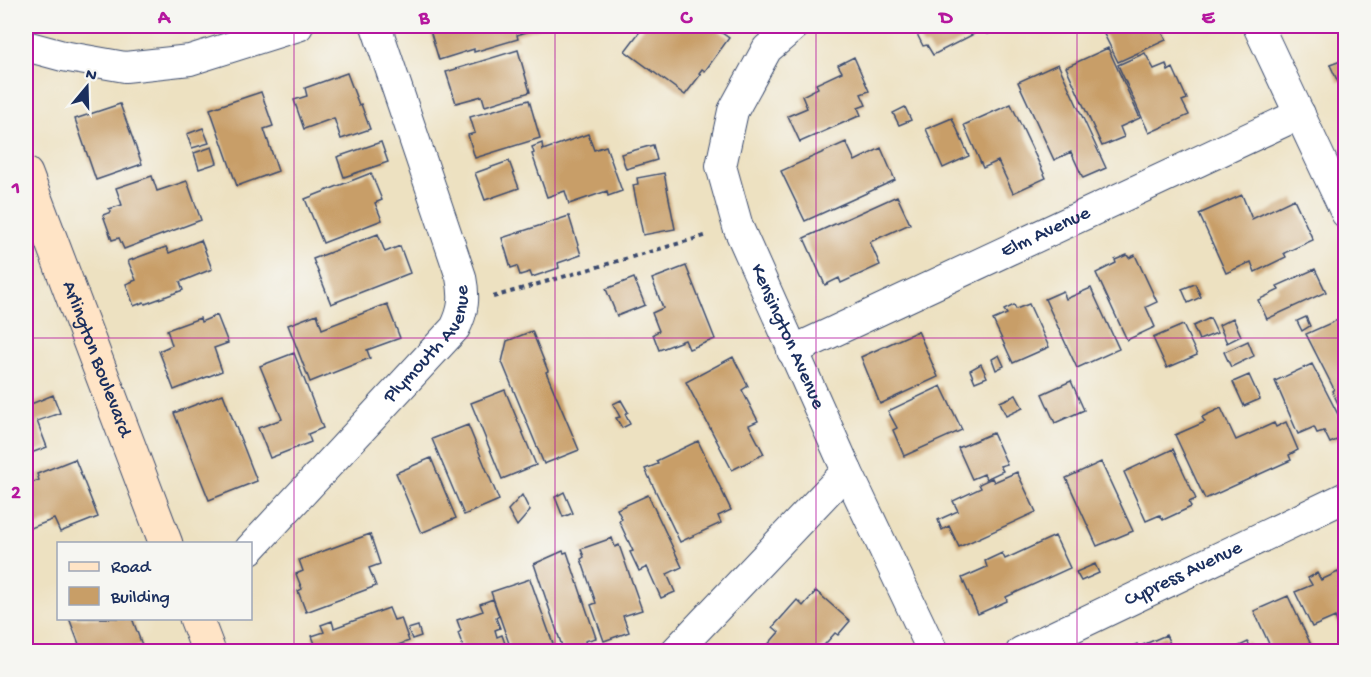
<svg xmlns="http://www.w3.org/2000/svg" width="1371" height="677" viewBox="0 0 1371 677" font-family="'Gochi Hand',sans-serif">
	<style>
		.building { fill: #c89e67 }
		.lines { fill: none; stroke-linecap: round; stroke-linejoin: round }
		.minor-casing { stroke: #3a4a6d; stroke-width: 32 }
		.secondary-casing { stroke: #3a4a6d; stroke-width: 35 }
		.path { stroke: #3a4a6d; stroke-width: 4; stroke-dasharray: 4.5 4.5; stroke-linecap: butt }
		.minor { stroke: #fff; stroke-width: 30 }
		.secondary { stroke: #ffe4c6; stroke-width: 33 }
		.grid { fill: none; stroke: #b5179e; stroke-width: 1.5; stroke-opacity: 0.55 }
		.labels { text-anchor: middle; dominant-baseline: central; stroke-width: 5; stroke-linejoin: round; paint-order: stroke }
		.street-label { font-size: 20px; fill: #1b2f5e; stroke: #f6f6f2 }
		.neatline { fill: none; stroke: #b5179e; stroke-width: 2 }
		.grid-label { font-size: 20px; text-anchor: middle; font-weight: bold; fill: #b5179e }
	</style>
	<rect width="100%" height="100%" fill="#f6f6f2"/>
	<filter id="ink" filterUnits="userSpaceOnUse"><feTurbulence type="fractalNoise" baseFrequency=".0167" numOctaves="2"/><feDisplacementMap in="SourceGraphic" scale="12" xChannelSelector="R" yChannelSelector="G"/><feConvolveMatrix kernelMatrix="1 2 1 2 8 2 1 2 1" color-interpolation-filters="sRGB"/></filter>
	<filter id="wash" filterUnits="userSpaceOnUse"><feTurbulence type="fractalNoise" baseFrequency=".008" numOctaves="4" result="noise"/><feDisplacementMap in="SourceGraphic" scale="24" xChannelSelector="R" yChannelSelector="G"/><feGaussianBlur stdDeviation="1.35" result="paint"/><feColorMatrix in="noise" values="0 0 0 0 0 0 0 0 0 0 0 0 0 0 0 0 0 1.4 0 .05"/><feComposite in="paint" operator="in"/></filter>
	<g filter="url(#wash)">
		<rect width="100%" height="100%" fill="#ede1c1"/>
		<g id="blocks">
			<path class="building" d="M 435,26 L 546,26 L 517,35 L 518,39 L 474,52 L 474,49 L 439,60 L 429,27 Z
				M 644,26 L 671,26 L 677,30 L 680,26 L 712,26 L 729,38 L 705,71 L 702,69 L 699,73 L 701,74 L 685,95 L 625,51 Z
				M 918,26 L 970,26 L 974,34 L 933,55 L 927,45 L 923,46 L 916,32 L 920,29 Z
				M 983,26 L 1006,26 L 988,34 Z
				M 1100,26 L 1159,26 L 1166,40 L 1118,62 Z
				M 1108,48 L 1140,118 L 1120,127 L 1124,137 L 1102,146 L 1066,67 Z
				M 518,50 L 530,92 L 485,106 L 482,96 L 456,103 L 446,72 Z
				M 1145,53 L 1154,69 L 1166,64 L 1168,71 L 1173,68 L 1187,99 L 1182,101 L 1189,115 L 1149,133 L 1118,65 Z
				M 854,57 L 869,91 L 861,94 L 866,105 L 858,108 L 861,115 L 800,142 L 788,116 L 807,108 L 802,96 L 818,88 L 816,84 L 842,72 L 838,65 Z
				M 1346,59 L 1346,79 L 1338,82 L 1330,65 Z
				M 1058,64 L 1106,168 L 1083,178 L 1071,152 L 1054,160 L 1018,82 Z
				M 347,73 L 359,105 L 361,104 L 370,129 L 341,139 L 334,118 L 304,129 L 294,100 L 307,96 L 305,88 Z
				M 261,92 L 273,126 L 264,129 L 278,171 L 237,186 L 210,109 Z
				M 529,100 L 540,138 L 475,158 L 468,135 L 475,133 L 470,117 Z
				M 120,104 L 142,164 L 96,180 L 75,119 Z
				M 1011,104 L 1046,178 L 1013,193 L 998,161 L 983,168 L 964,125 Z
				M 905,107 L 911,120 L 899,125 L 893,113 Z
				M 952,118 L 969,156 L 943,168 L 926,129 Z
				M 203,128 L 209,143 L 192,148 L 187,134 Z
				M 588,134 L 594,150 L 606,146 L 622,191 L 608,196 L 607,191 L 569,204 L 565,191 L 547,197 L 532,154 L 534,153 L 532,147 L 542,143 L 543,150 Z
				M 381,142 L 388,162 L 344,177 L 337,157 Z
				M 846,142 L 855,161 L 881,148 L 895,180 L 805,221 L 781,171 Z
				M 653,145 L 657,160 L 626,169 L 621,154 Z
				M 212,147 L 217,163 L 199,169 L 194,153 Z
				M 509,161 L 519,188 L 485,200 L 475,173 Z
				M 371,173 L 382,200 L 375,203 L 382,220 L 323,243 L 305,199 Z
				M 664,173 L 675,229 L 643,235 L 633,185 L 638,184 L 637,178 Z
				M 152,176 L 157,191 L 187,181 L 201,220 L 124,249 L 119,238 L 112,240 L 103,215 L 111,212 L 109,209 L 122,205 L 116,188 Z
				M 1242,195 L 1252,219 L 1294,199 L 1313,240 L 1284,253 L 1286,257 L 1255,272 L 1251,262 L 1226,273 L 1199,214 Z
				M 897,196 L 910,224 L 870,242 L 880,265 L 841,283 L 839,278 L 825,285 L 804,238 Z
				M 569,216 L 581,255 L 558,263 L 559,268 L 532,277 L 530,272 L 520,275 L 517,266 L 511,268 L 502,238 Z
				M 378,234 L 385,252 L 400,246 L 410,273 L 331,304 L 313,259 Z
				M 201,240 L 212,269 L 180,282 L 183,290 L 145,304 L 144,302 L 134,306 L 126,284 L 136,280 L 128,261 L 166,247 L 169,253 Z
				M 1127,255 L 1129,258 L 1135,255 L 1157,302 L 1146,307 L 1155,327 L 1127,340 L 1096,273 L 1116,263 L 1115,260 Z
				M 686,266 L 715,339 L 689,349 L 685,340 L 659,350 L 653,334 L 659,331 L 652,313 L 663,308 L 652,279 Z
				M 1315,269 L 1326,292 L 1267,319 L 1258,300 L 1279,290 L 1277,286 Z
				M 634,278 L 645,305 L 617,316 L 606,289 Z
				M 1195,284 L 1201,297 L 1188,303 L 1182,289 Z
				M 1091,288 L 1119,349 L 1077,368 L 1045,299 L 1063,291 L 1066,299 Z
				M 387,304 L 400,338 L 367,350 L 370,358 L 310,382 L 288,325 L 317,314 L 322,329 Z
				M 1029,304 L 1049,347 L 1013,363 L 993,320 L 1007,314 L 1004,310 L 1014,305 L 1016,309 Z
				M 217,315 L 228,343 L 214,348 L 222,371 L 174,390 L 159,351 L 172,345 L 167,330 L 200,318 L 201,322 Z
				M 1306,317 L 1310,326 L 1302,331 L 1297,321 Z
				M 1210,318 L 1217,333 L 1199,340 L 1193,326 Z
				M 1233,318 L 1241,336 L 1227,343 L 1219,325 Z
				M 1342,318 L 1346,326 L 1346,420 L 1332,391 L 1334,389 L 1306,334 Z
				M 1183,325 L 1197,355 L 1167,368 L 1153,338 Z
				M 532,331 L 548,371 L 546,372 L 579,450 L 544,464 L 502,362 L 507,341 Z
				M 918,331 L 938,377 L 880,404 L 861,357 Z
				M 1248,341 L 1254,356 L 1231,367 L 1224,352 Z
				M 294,353 L 323,428 L 308,434 L 311,442 L 270,458 L 258,428 L 282,419 L 260,366 Z
				M 999,355 L 1004,366 L 996,370 L 992,359 Z
				M 733,357 L 748,386 L 742,390 L 758,421 L 749,425 L 764,454 L 732,470 L 686,382 Z
				M 981,364 L 987,377 L 975,382 L 970,370 Z
				M 1312,364 L 1346,430 L 1346,436 L 1330,443 L 1324,431 L 1317,433 L 1314,427 L 1298,434 L 1275,381 Z
				M 1249,375 L 1260,399 L 1244,406 L 1233,382 Z
				M 1071,381 L 1084,410 L 1055,423 L 1042,394 Z
				M 941,386 L 962,430 L 904,456 L 893,430 L 897,428 L 888,411 Z
				M 505,390 L 536,465 L 502,479 L 471,403 Z
				M 223,394 L 257,481 L 209,500 L 174,413 Z
				M 53,395 L 60,413 L 37,421 L 47,447 L 26,455 L 26,406 Z
				M 1016,395 L 1023,408 L 1006,416 L 1000,402 Z
				M 621,400 L 628,412 L 625,414 L 630,424 L 622,428 L 616,418 L 620,417 L 613,404 Z
				M 1221,408 L 1236,440 L 1274,423 L 1276,427 L 1286,422 L 1298,450 L 1289,455 L 1291,460 L 1205,499 L 1175,435 L 1205,422 L 1202,417 Z
				M 468,425 L 499,500 L 464,515 L 432,439 Z
				M 993,433 L 1007,464 L 1000,466 L 1003,471 L 986,479 L 984,474 L 972,479 L 958,448 Z
				M 698,441 L 731,510 L 718,516 L 721,523 L 680,542 L 645,469 L 658,464 L 656,461 Z
				M 1173,449 L 1196,499 L 1189,502 L 1191,507 L 1163,520 L 1160,515 L 1146,521 L 1124,472 Z
				M 431,458 L 456,518 L 421,533 L 396,473 Z
				M 75,459 L 98,517 L 60,532 L 54,519 L 26,530 L 26,485 L 39,480 L 37,474 Z
				M 1101,462 L 1133,531 L 1097,546 L 1066,478 Z
				M 1017,472 L 1036,512 L 959,547 L 949,526 L 942,530 L 938,520 L 958,511 L 953,501 L 981,488 L 979,484 L 992,478 L 994,482 Z
				M 564,492 L 573,513 L 563,517 L 555,497 Z
				M 522,495 L 530,511 L 517,526 L 508,510 Z
				M 648,495 L 682,567 L 667,574 L 675,592 L 661,598 L 647,567 L 639,571 L 630,552 L 633,551 L 619,521 L 622,519 L 617,509 Z
				M 370,534 L 380,564 L 369,568 L 376,586 L 306,612 L 298,591 L 302,589 L 296,574 L 303,571 L 299,560 Z
				M 1055,536 L 1070,568 L 1006,597 L 1007,601 L 978,614 L 962,578 L 987,567 L 985,561 L 1002,553 L 1005,559 Z
				M 612,538 L 615,547 L 619,545 L 642,610 L 623,616 L 629,632 L 604,641 L 591,605 L 596,603 L 581,559 L 584,557 L 581,549 Z
				M 563,551 L 564,553 L 567,552 L 596,638 L 585,641 L 586,646 L 569,652 L 564,652 L 534,564 Z
				M 1095,564 L 1099,573 L 1081,581 L 1076,572 Z
				M 1338,572 L 1346,588 L 1346,632 L 1342,633 L 1335,617 L 1312,627 L 1295,592 L 1312,585 L 1308,578 L 1317,573 L 1321,580 Z
				M 530,579 L 556,652 L 512,652 L 491,592 Z
				M 816,591 L 850,621 L 838,635 L 835,633 L 818,652 L 766,652 L 768,650 L 765,648 L 779,632 L 773,627 L 797,600 L 803,606 Z
				M 1288,596 L 1312,647 L 1304,652 L 1260,652 L 1270,646 L 1254,611 Z
				M 493,599 L 499,616 L 496,618 L 500,628 L 495,630 L 497,637 L 502,635 L 508,652 L 465,652 L 458,633 L 461,631 L 457,620 L 483,611 L 480,604 Z
				M 389,608 L 394,620 L 401,618 L 409,641 L 379,652 L 318,652 L 312,636 L 324,632 L 321,625 L 332,621 L 334,628 Z
				M 69,618 L 132,618 L 142,645 L 125,652 L 82,652 Z
				M 418,626 L 421,636 L 412,639 L 408,629 Z
				M 1166,635 L 1174,652 L 1146,652 L 1143,645 Z
				M 1248,642 L 1252,652 L 1227,652 Z
				M 1137,644 L 1140,652 L 1120,652 Z"/>
		</g>
	</g>
	<g filter="url(#ink)">
		<use href="#blocks" fill-opacity="0" stroke="#3a4a6d" stroke-width="1.5"/>
		<g class="lines">
			<defs>
				<g id="minor">
					<path id="s1" d="M 794,26 L 767,49 L 733,111 L 721,166 L 738,227 L 847,471 L 933,652"/>
					<path d="M 1258,26 L 1346,213"/>
					<path d="M 26,46 L 63,56 L 125,67 L 190,60 L 298,26"/>
					<path id="s2" d="M 792,351 L 1300,114"/>
					<path id="s3" d="M 250,549 L 455,328 C 464,310 465,297 461,277 L 376,26"/>
					<path d="M 675,652 L 847,471"/>
					<path id="s4" d="M 1021,652 L 1346,497"/>
				</g>
				<g id="secondary">
					<path id="s5" d="M 26,174 L 166,544"/>
					<path d="M 196,618 L 209,652"/>
				</g>
			</defs>
			<use href="#minor" class="minor-casing"/>
			<use href="#secondary" class="secondary-casing"/>
			<path class="path" d="M 493,297 L 708,235"/>
			<use href="#minor" class="minor"/>
			<use href="#secondary" class="secondary"/>
		</g>
	</g>
	<path class="grid" d="M 294,26 L 294,652M 555,26 L 555,652M 816,26 L 816,652M 1077,26 L 1077,652M 26,338 L 1346,338"/>
	<g class="labels">
		<g class="street-label">
			<text stroke="none"><textPath href="#s2" startOffset="280">Elm Avenue</textPath></text>
			<text stroke="none"><textPath href="#s1" startOffset="346">Kensington Avenue</textPath></text>
			<text stroke="none"><textPath href="#s3" startOffset="274">Plymouth Avenue</textPath></text>
			<text stroke="none"><textPath href="#s5" startOffset="198">Arlington Boulevard</textPath></text>
			<text stroke="none"><textPath href="#s4" startOffset="180">Cypress Avenue</textPath></text>
		</g>
	</g>
	<rect width="1371" height="677" fill="none" stroke="#f6f6f2" stroke-width="66"/>
	<rect x="57" y="542" width="195" height="78" fill="#f6f6f2" stroke="#9ea6b7" stroke-width="1.5"/>
	<rect x="69" y="562" width="30" height="9" fill="#ffe4c6" stroke="#9ea6b7" stroke-width="1.5"/>
	<text x="111" y="572" font-size="18" fill="#1b2f5e">Road</text>
	<rect x="69" y="587" width="30" height="18" fill="#c89e67" stroke="#9ea6b7" stroke-width="1.5"/>
	<text x="111" y="602" font-size="18" fill="#1b2f5e">Building</text>
	<g transform="translate(87 87) rotate(19)" stroke="#f6f6f2" stroke-width="4.5" paint-order="stroke">
	<path d="M0-4.5L10 22L0 15L-10 22Z" fill="#1b2f5e"/>
	<text y="-9" font-size="16" font-weight="bold" text-anchor="middle" fill="#1b2f5e">N</text>
	</g>
	<rect x="33" y="33" width="1305" height="611" class="neatline"/>
	<g class="grid-label">
		<text x="164" y="23">A</text>
		<text x="424" y="23">B</text>
		<text x="686" y="23">C</text>
		<text x="946" y="23">D</text>
		<text x="1208" y="23">E</text>
		<text x="16" y="193">1</text>
		<text x="16" y="498">2</text>
	</g>
</svg>
